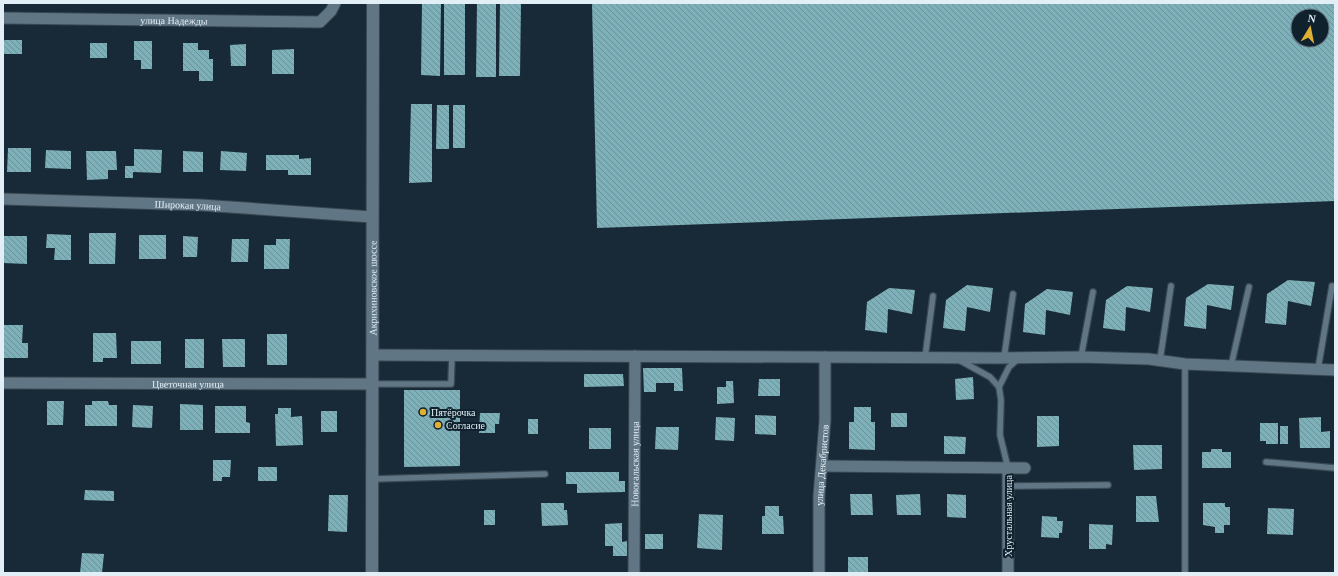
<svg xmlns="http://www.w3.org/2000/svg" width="1338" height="576" viewBox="0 0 1338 576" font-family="Georgia,serif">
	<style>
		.building { fill: url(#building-back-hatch); fill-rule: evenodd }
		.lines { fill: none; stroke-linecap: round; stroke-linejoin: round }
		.service-casing { stroke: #384852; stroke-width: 8 }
		.minor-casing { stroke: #384852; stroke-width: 13 }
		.secondary-casing { stroke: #384852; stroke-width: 14 }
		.service { stroke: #617685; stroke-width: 5.5 }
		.minor { stroke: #617685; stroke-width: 11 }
		.secondary { stroke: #617685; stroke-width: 12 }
		.poi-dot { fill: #dfb034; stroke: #0e212d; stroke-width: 1.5 }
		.labels { text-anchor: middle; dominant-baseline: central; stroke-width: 4; stroke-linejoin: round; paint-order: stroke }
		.street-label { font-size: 10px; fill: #e2eef6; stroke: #0e212d }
		.poi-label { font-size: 10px; fill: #e2eef6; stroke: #0e212d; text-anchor: start }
	</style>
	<defs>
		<pattern id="building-back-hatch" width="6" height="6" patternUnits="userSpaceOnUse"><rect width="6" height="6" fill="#7db0b9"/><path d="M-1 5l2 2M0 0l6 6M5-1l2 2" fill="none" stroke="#6c9098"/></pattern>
	</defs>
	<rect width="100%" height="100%" fill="#182a37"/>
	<path class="building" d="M 422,3 L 441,3 L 440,76 L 421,75 Z
		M 444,3 L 465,3 L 465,75 L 444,75 Z
		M 477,3 L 496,3 L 496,77 L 476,77 Z
		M 500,3 L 521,3 L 520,76 L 499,76 Z
		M 592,3 L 1335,3 L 1335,201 L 597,228 ZM 1298,16 L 1322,16 L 1322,40 L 1298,40 Z
		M 3,40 L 22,40 L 22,54 L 3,54 Z
		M 134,41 L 152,41 L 152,69 L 141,69 L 141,60 L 134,60 Z
		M 90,43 L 107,43 L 107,58 L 90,58 Z
		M 183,43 L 198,43 L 198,50 L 209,50 L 209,59 L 213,59 L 213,81 L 199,81 L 199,71 L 183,71 Z
		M 246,44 L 246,66 L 231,66 L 230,45 Z
		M 294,49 L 294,74 L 272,74 L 272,50 Z
		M 411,104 L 432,104 L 432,182 L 409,183 Z
		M 437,105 L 449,105 L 449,149 L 436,149 Z
		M 453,105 L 465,105 L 465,148 L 453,148 Z
		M 8,148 L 31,148 L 31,172 L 7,172 Z
		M 134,149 L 162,150 L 161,173 L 133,172 L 133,178 L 125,178 L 125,166 L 134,166 Z
		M 46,150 L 71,151 L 71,169 L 45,168 Z
		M 86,151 L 116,151 L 117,170 L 108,170 L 108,179 L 87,180 Z
		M 183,151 L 203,152 L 203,172 L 183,172 Z
		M 221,151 L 247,153 L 246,171 L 220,170 Z
		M 266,155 L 299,155 L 299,159 L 311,158 L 311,175 L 288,175 L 288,170 L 266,170 Z
		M 89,233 L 116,233 L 115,264 L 89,264 Z
		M 47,234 L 71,235 L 71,260 L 54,260 L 55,248 L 46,248 Z
		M 139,235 L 166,235 L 166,259 L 139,259 Z
		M 3,236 L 27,236 L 27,264 L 3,263 Z
		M 183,236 L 198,237 L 197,257 L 183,257 Z
		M 232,239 L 249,239 L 248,262 L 231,262 Z
		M 276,239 L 290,239 L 289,269 L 264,269 L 264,245 L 276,245 Z
		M 1288,280 L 1315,282 L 1311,306 L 1288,301 L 1286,325 L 1265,323 L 1267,294 Z
		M 1208,284 L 1234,286 L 1231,310 L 1207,305 L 1206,329 L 1184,326 L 1186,298 Z
		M 967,285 L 993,288 L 990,312 L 967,307 L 965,331 L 943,328 L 946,300 Z
		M 1127,286 L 1153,288 L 1150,312 L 1126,307 L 1125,331 L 1103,328 L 1106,300 Z
		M 889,288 L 915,290 L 912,314 L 888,309 L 887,333 L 865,330 L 867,302 Z
		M 1047,289 L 1073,292 L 1070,315 L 1046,310 L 1045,335 L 1023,332 L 1025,304 Z
		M 3,325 L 23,325 L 22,343 L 28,343 L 28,358 L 3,358 Z
		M 93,333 L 116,333 L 117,358 L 103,358 L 103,362 L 93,362 Z
		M 267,334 L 287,334 L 287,365 L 267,365 Z
		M 185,339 L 204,339 L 204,368 L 185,368 Z
		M 222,339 L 245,339 L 245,367 L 223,367 Z
		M 131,341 L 161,341 L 161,364 L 131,364 Z
		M 643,368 L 682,368 L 683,391 L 674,391 L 674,383 L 656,383 L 656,392 L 644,392 Z
		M 584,374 L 623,374 L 624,386 L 584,387 Z
		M 973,377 L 974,399 L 956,400 L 955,379 Z
		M 759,379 L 780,379 L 780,396 L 758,396 Z
		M 726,381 L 733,381 L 734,403 L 717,404 L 717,387 L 726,387 Z
		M 404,390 L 460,390 L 460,466 L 404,467 Z
		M 47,401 L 64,401 L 63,425 L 47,425 Z
		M 92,401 L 108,401 L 109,405 L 117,405 L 117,426 L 85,426 L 85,405 L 92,405 Z
		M 180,404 L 203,405 L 203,430 L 180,430 Z
		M 133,405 L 153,406 L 152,428 L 132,427 Z
		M 215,406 L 246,406 L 246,422 L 250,423 L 250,433 L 215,433 Z
		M 854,407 L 871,407 L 871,422 L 875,422 L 875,450 L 849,449 L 849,422 L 854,422 Z
		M 278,408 L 291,408 L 291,417 L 302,416 L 303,445 L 276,446 L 275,414 L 278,414 Z
		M 321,411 L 337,411 L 337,432 L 321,432 Z
		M 480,413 L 500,413 L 499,424 L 495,424 L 495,433 L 479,433 Z
		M 891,413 L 907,413 L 907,427 L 891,427 Z
		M 755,415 L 776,416 L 776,435 L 755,434 Z
		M 1037,416 L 1059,416 L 1059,446 L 1037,447 Z
		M 716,417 L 735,418 L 734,441 L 715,440 Z
		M 1321,417 L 1321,432 L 1330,431 L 1330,448 L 1300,448 L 1299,418 Z
		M 528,419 L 538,419 L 538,434 L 528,434 Z
		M 1260,423 L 1278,423 L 1278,444 L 1266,444 L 1266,441 L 1260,441 Z
		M 1280,426 L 1288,426 L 1288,444 L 1280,444 Z
		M 656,427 L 679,427 L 678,450 L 655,449 Z
		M 589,428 L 611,428 L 611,449 L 589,449 Z
		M 944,436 L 966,437 L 965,454 L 944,454 Z
		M 1133,445 L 1162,445 L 1162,469 L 1134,470 Z
		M 1211,449 L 1222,449 L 1222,452 L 1231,452 L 1231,468 L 1202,468 L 1202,452 L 1211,452 Z
		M 213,460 L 231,460 L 230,477 L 222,477 L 222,481 L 213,481 Z
		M 258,467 L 277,467 L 277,481 L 258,481 Z
		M 566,472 L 619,472 L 619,481 L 625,481 L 625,492 L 577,493 L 577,484 L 566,484 Z
		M 85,490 L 114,491 L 114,501 L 84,500 Z
		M 850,494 L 872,494 L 873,515 L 851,515 Z
		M 920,494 L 921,515 L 897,515 L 896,495 Z
		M 947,494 L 966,495 L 966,518 L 947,517 Z
		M 329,495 L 348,495 L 347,532 L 328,531 Z
		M 1136,496 L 1156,496 L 1159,522 L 1136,522 Z
		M 541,503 L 564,503 L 564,510 L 567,510 L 568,525 L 542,526 Z
		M 1203,503 L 1225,503 L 1225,507 L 1230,507 L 1230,525 L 1224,525 L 1224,533 L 1215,533 L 1215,527 L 1203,525 Z
		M 765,506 L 779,506 L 779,516 L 783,516 L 784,534 L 762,534 L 762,516 L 765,516 Z
		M 1268,508 L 1294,509 L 1293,535 L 1267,534 Z
		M 484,510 L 495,510 L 495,525 L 484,525 Z
		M 699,514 L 723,515 L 722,550 L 697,548 Z
		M 1042,516 L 1057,517 L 1057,521 L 1063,521 L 1062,533 L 1059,533 L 1059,538 L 1041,537 Z
		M 622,523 L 622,542 L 627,541 L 627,556 L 613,556 L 613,546 L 605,546 L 605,524 Z
		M 1089,524 L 1113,525 L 1112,545 L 1106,544 L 1106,549 L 1089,549 Z
		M 645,534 L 663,534 L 663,549 L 645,549 Z
		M 82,553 L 104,554 L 102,573 L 80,573 Z
		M 848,557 L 868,557 L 868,573 L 848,573 Z"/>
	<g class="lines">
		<defs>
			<path id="service" d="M 1081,357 L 1093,292
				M 925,358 L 933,296
				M 1004,358 L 1013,294
				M 959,360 L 990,377 L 999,387
				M 1160,360 L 1171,286
				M 1231,366 L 1249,287
				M 1318,369 L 1332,286
				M 373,384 L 451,384 L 452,356
				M 1266,462 L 1335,468
				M 1008,468 L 1000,435 L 1001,400 L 999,387 L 1009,367 L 1018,359
				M 373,479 L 545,474
				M 1008,486 L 1108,485
				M 1185,573 L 1185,364"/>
			<g id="minor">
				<path id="s1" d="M 3,18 L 320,22 L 331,11 L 335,3"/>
				<path id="s2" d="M 3,199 L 201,205 L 372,217"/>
				<path d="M 374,355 L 998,358 L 1081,357 L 1149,359 L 1185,364 L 1335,370"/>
				<path id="s3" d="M 3,383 L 373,384"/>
				<path d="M 822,466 L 1025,468"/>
				<path id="s4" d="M 634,573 L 635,356"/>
				<path id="s5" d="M 819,573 L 819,496 L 825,421 L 825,357"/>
				<path d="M 1008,573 L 1008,468"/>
			</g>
			<g id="secondary">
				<path id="s6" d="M 372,573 L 373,3"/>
			</g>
		</defs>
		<use href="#service" class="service-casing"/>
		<use href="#minor" class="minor-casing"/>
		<use href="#secondary" class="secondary-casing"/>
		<use href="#service" class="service"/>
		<use href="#minor" class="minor"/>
		<use href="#secondary" class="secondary"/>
	</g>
	<g class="poi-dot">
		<circle cx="423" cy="412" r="4"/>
		<circle cx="438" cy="425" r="4"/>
	</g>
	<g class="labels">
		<g class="street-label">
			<text stroke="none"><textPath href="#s1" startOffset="171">улица Надежды</textPath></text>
			<text stroke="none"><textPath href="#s2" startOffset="185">Широкая улица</textPath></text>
			<text stroke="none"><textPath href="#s6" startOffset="285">Акрихиновское шоссе</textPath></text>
			<text stroke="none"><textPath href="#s3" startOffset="185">Цветочная улица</textPath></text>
			<text stroke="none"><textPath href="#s4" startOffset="109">Новогальская улица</textPath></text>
			<text stroke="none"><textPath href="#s5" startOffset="108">улица Декабристов</textPath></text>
			<text transform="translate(1008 516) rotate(-90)">Хрустальная улица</text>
		</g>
		<g class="poi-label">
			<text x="431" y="412">Пятёрочка</text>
			<text x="446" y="425">Согласие</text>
		</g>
	</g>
	<rect width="1338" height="576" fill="none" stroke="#e2eef6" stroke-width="8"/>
	<g transform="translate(1310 28) rotate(10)"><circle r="19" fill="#0e212d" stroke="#63737d"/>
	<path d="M0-3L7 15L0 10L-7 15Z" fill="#dfb034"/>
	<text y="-6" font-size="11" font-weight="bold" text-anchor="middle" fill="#e2eef6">N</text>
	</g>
</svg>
